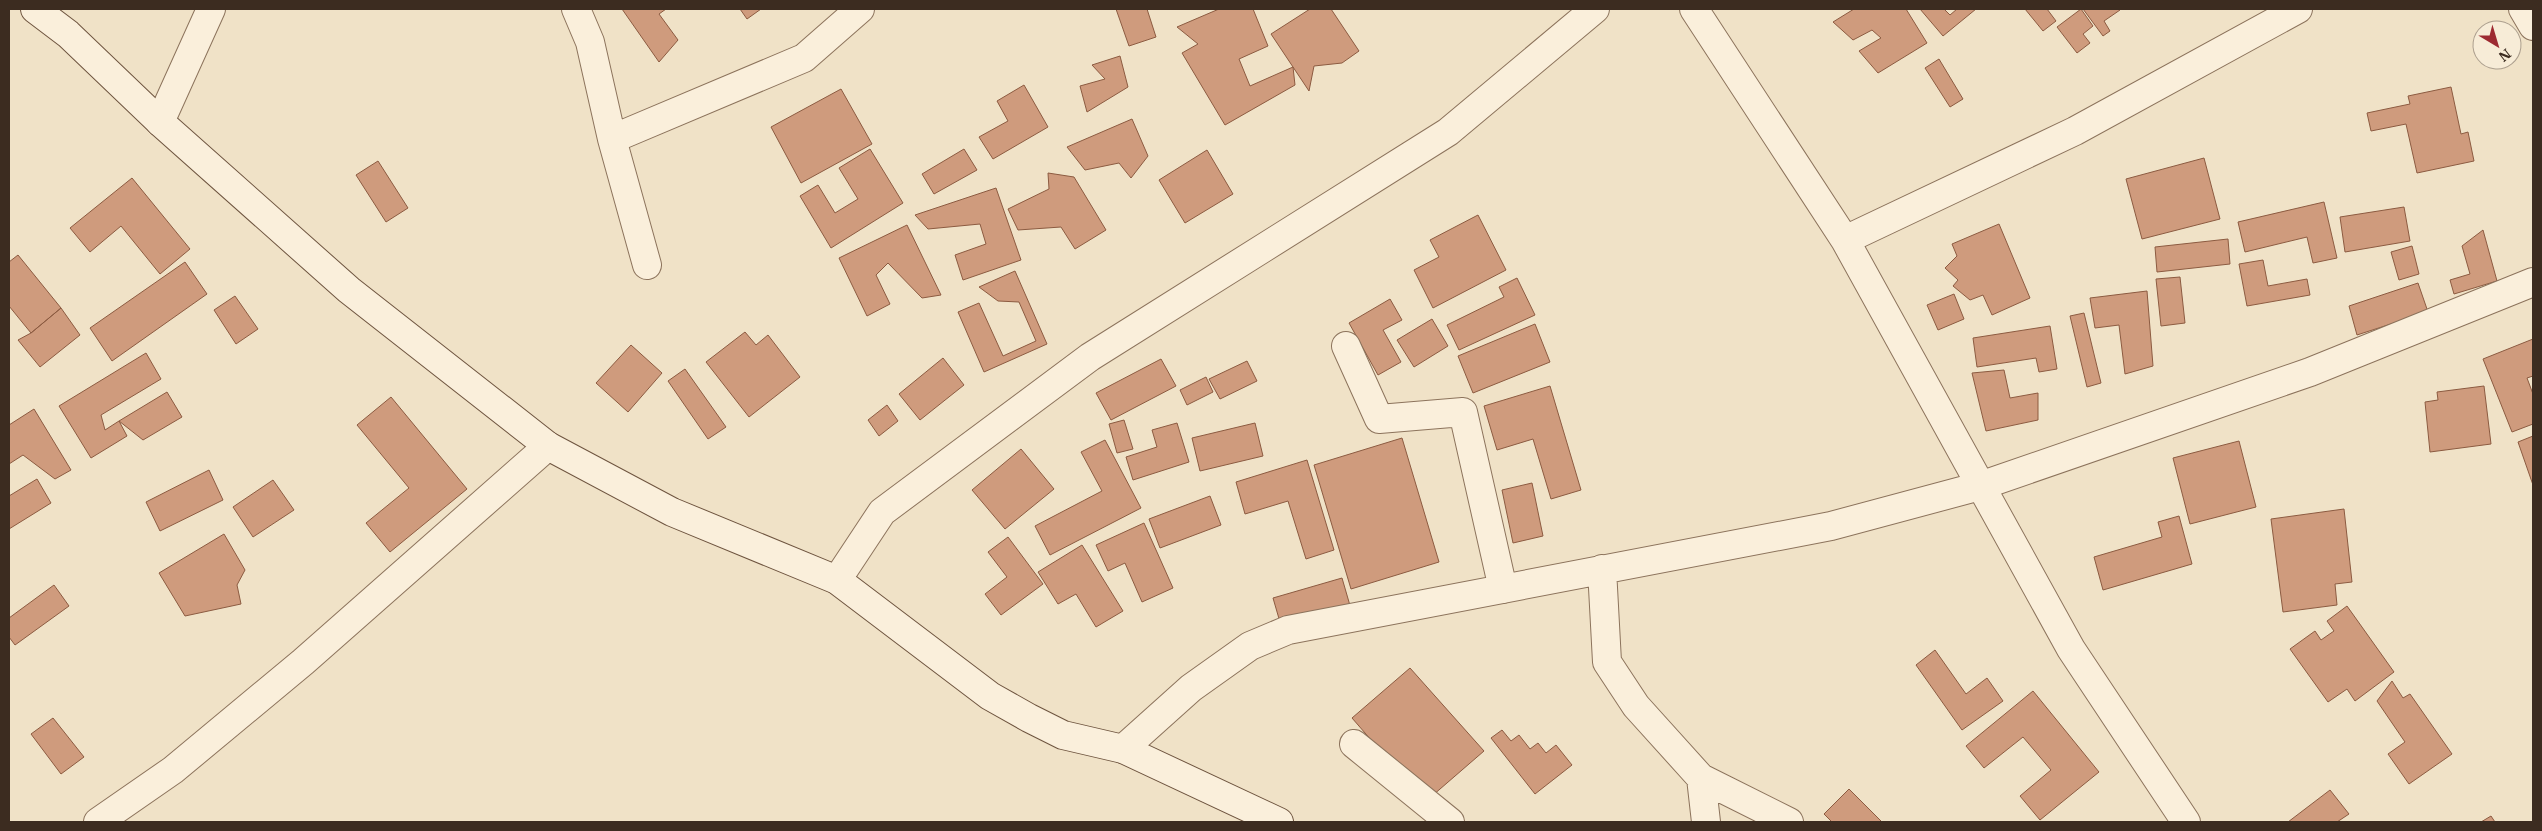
<svg xmlns="http://www.w3.org/2000/svg" width="2542" height="831" viewBox="0 0 2542 831" font-family="'IBM Plex Serif',serif">
	<style>
		.building { fill: #cf9b7d; stroke: #8c5b41 }
		.lines { fill: none; stroke-linecap: round; stroke-linejoin: round }
		.street-casing { stroke: #8c735c; stroke-width: 30 }
		.secondary-casing { stroke: #6e543f; stroke-width: 30 }
		.street { stroke: #faefdb; stroke-width: 28 }
		.secondary { stroke: #faefdb; stroke-width: 28 }
	</style>
	<rect width="100%" height="100%" fill="#f0e2c7"/>
	<path class="building" d="M 622,9 L 666,9 L 659,14 L 678,40 L 659,62 Z
		M 740,9 L 761,9 L 747,19 Z
		M 1116,9 L 1147,9 L 1156,37 L 1129,46 Z
		M 1219,9 L 1253,9 L 1268,46 L 1239,59 L 1250,86 L 1293,67 L 1295,85 L 1225,125 L 1182,53 L 1198,44 L 1177,27 Z
		M 1310,9 L 1331,9 L 1359,51 L 1342,63 L 1314,66 L 1309,91 L 1271,34 Z
		M 1854,9 L 1906,9 L 1927,43 L 1878,73 L 1859,51 L 1881,38 L 1872,30 L 1853,40 L 1833,22 Z
		M 1920,9 L 1944,9 L 1950,15 L 1957,9 L 1976,9 L 1943,36 Z
		M 2025,9 L 2047,9 L 2056,21 L 2043,31 Z
		M 2081,9 L 2093,26 L 2083,34 L 2090,43 L 2077,53 L 2057,27 Z
		M 2083,9 L 2119,9 L 2120,10 L 2104,21 L 2110,31 L 2103,36 Z
		M 1120,56 L 1128,87 L 1087,112 L 1080,86 L 1105,79 L 1092,65 Z
		M 1939,59 L 1963,99 L 1950,107 L 1925,68 Z
		M 1024,85 L 1048,127 L 993,159 L 979,137 L 1008,121 L 997,101 Z
		M 2451,87 L 2461,134 L 2468,132 L 2474,161 L 2417,173 L 2406,124 L 2371,131 L 2367,113 L 2410,104 L 2408,96 Z
		M 841,89 L 872,144 L 801,183 L 771,127 Z
		M 1132,119 L 1148,156 L 1131,178 L 1119,163 L 1085,170 L 1067,147 Z
		M 870,149 L 903,203 L 831,248 L 800,196 L 818,185 L 835,213 L 858,199 L 839,168 Z
		M 964,149 L 977,170 L 934,194 L 922,174 Z
		M 1207,150 L 1233,194 L 1185,223 L 1159,180 Z
		M 2204,158 L 2220,219 L 2142,239 L 2126,179 Z
		M 378,161 L 408,208 L 386,222 L 356,175 Z
		M 1048,173 L 1074,177 L 1106,230 L 1075,249 L 1061,227 L 1018,230 L 1008,209 L 1049,189 Z
		M 132,178 L 190,249 L 160,274 L 121,226 L 90,252 L 70,228 Z
		M 996,188 L 1021,260 L 963,280 L 955,255 L 986,244 L 980,224 L 928,229 L 915,215 Z
		M 2324,202 L 2337,258 L 2313,263 L 2307,237 L 2245,252 L 2238,222 Z
		M 2404,207 L 2410,241 L 2345,252 L 2340,217 Z
		M 1478,215 L 1506,270 L 1433,308 L 1414,270 L 1439,257 L 1430,240 Z
		M 1999,224 L 2030,298 L 1992,315 L 1983,295 L 1970,300 L 1953,286 L 1958,280 L 1945,268 L 1957,256 L 1952,244 Z
		M 907,225 L 941,295 L 922,298 L 888,263 L 876,275 L 890,304 L 867,316 L 839,258 Z
		M 2483,230 L 2497,281 L 2454,294 L 2450,280 L 2470,274 L 2462,246 Z
		M 2228,239 L 2230,264 L 2157,272 L 2155,247 Z
		M 2412,246 L 2419,274 L 2399,280 L 2391,252 Z
		M 18,255 L 61,308 L 31,333 L 9,306 L 9,262 Z
		M 2263,260 L 2268,286 L 2307,279 L 2310,295 L 2247,306 L 2239,264 Z
		M 185,262 L 207,294 L 112,361 L 90,328 Z
		M 1015,271 L 1047,344 L 984,372 L 958,312 L 979,303 L 1003,356 L 1036,341 L 1019,302 L 998,301 L 979,287 Z
		M 2180,277 L 2185,323 L 2161,326 L 2156,279 Z
		M 1517,278 L 1535,315 L 1459,350 L 1447,325 L 1504,297 L 1499,287 Z
		M 2418,283 L 2428,312 L 2357,335 L 2349,306 Z
		M 2147,291 L 2153,366 L 2125,374 L 2119,325 L 2095,328 L 2090,298 Z
		M 1954,294 L 1964,319 L 1938,330 L 1927,305 Z
		M 235,296 L 258,329 L 236,344 L 214,310 Z
		M 1390,299 L 1402,320 L 1383,330 L 1401,362 L 1378,375 L 1349,323 Z
		M 61,308 L 80,335 L 40,367 L 18,340 L 31,333 Z
		M 2084,313 L 2101,383 L 2087,387 L 2070,316 Z
		M 1432,319 L 1448,346 L 1414,367 L 1397,340 Z
		M 1535,324 L 1550,362 L 1473,393 L 1458,356 Z
		M 2050,326 L 2057,369 L 2039,372 L 2036,358 L 1977,367 L 1973,338 Z
		M 745,332 L 756,345 L 768,335 L 800,377 L 749,417 L 706,362 Z
		M 2533,339 L 2533,376 L 2527,378 L 2533,394 L 2533,424 L 2512,432 L 2483,359 Z
		M 631,345 L 662,373 L 628,412 L 596,383 Z
		M 146,353 L 161,379 L 101,415 L 105,430 L 119,421 L 127,436 L 91,458 L 59,406 Z
		M 943,358 L 964,385 L 920,420 L 899,394 Z
		M 1161,359 L 1176,386 L 1111,420 L 1096,393 Z
		M 1247,361 L 1257,381 L 1220,399 L 1209,379 Z
		M 685,369 L 726,427 L 708,439 L 668,381 Z
		M 2004,370 L 2010,398 L 2038,393 L 2038,420 L 1986,431 L 1972,373 Z
		M 1206,377 L 1213,392 L 1187,405 L 1180,390 Z
		M 1550,386 L 1581,490 L 1551,499 L 1533,439 L 1497,450 L 1484,406 Z
		M 2484,386 L 2491,444 L 2430,452 L 2425,402 L 2438,400 L 2437,392 Z
		M 167,392 L 182,417 L 143,440 L 119,421 Z
		M 391,397 L 467,489 L 390,552 L 366,523 L 409,488 L 357,425 Z
		M 887,405 L 898,421 L 879,436 L 868,420 Z
		M 34,409 L 71,470 L 55,479 L 23,455 L 9,464 L 9,425 Z
		M 1124,420 L 1133,449 L 1117,453 L 1109,424 Z
		M 1177,423 L 1189,462 L 1133,480 L 1126,457 L 1157,447 L 1152,430 Z
		M 1255,423 L 1263,456 L 1200,471 L 1192,438 Z
		M 2533,436 L 2533,485 L 2518,442 Z
		M 1402,438 L 1439,562 L 1351,589 L 1314,465 Z
		M 1105,440 L 1141,508 L 1050,555 L 1035,526 L 1102,491 L 1081,452 Z
		M 2239,441 L 2256,507 L 2190,524 L 2173,458 Z
		M 1021,449 L 1054,489 L 1005,529 L 972,490 Z
		M 1307,460 L 1334,550 L 1306,559 L 1288,501 L 1245,514 L 1236,482 Z
		M 209,470 L 223,500 L 160,531 L 146,502 Z
		M 37,479 L 51,503 L 9,529 L 9,496 Z
		M 273,480 L 294,510 L 253,537 L 233,507 Z
		M 1532,483 L 1543,536 L 1513,543 L 1502,490 Z
		M 1210,496 L 1221,525 L 1160,548 L 1149,519 Z
		M 2344,509 L 2352,582 L 2335,584 L 2337,605 L 2283,612 L 2271,519 Z
		M 2179,516 L 2192,564 L 2103,590 L 2094,557 L 2162,537 L 2158,522 Z
		M 1144,523 L 1173,588 L 1142,602 L 1125,563 L 1108,571 L 1096,545 Z
		M 224,534 L 245,570 L 237,585 L 241,604 L 185,616 L 159,573 Z
		M 1008,537 L 1043,584 L 1001,615 L 985,594 L 1007,577 L 988,552 Z
		M 1082,545 L 1123,611 L 1096,627 L 1076,594 L 1058,604 L 1038,572 Z
		M 1342,578 L 1351,609 L 1282,629 L 1273,598 Z
		M 54,585 L 69,606 L 15,645 L 9,637 L 9,618 Z
		M 2347,606 L 2394,672 L 2355,701 L 2347,689 L 2328,702 L 2290,649 L 2315,631 L 2321,640 L 2334,631 L 2327,621 Z
		M 1935,650 L 1966,694 L 1987,678 L 2003,701 L 1962,730 L 1916,665 Z
		M 1410,668 L 1484,751 L 1425,802 L 1352,718 Z
		M 2392,681 L 2403,698 L 2410,694 L 2452,754 L 2409,784 L 2388,754 L 2405,742 L 2377,701 Z
		M 2033,691 L 2099,772 L 2040,820 L 2020,796 L 2051,770 L 2023,737 L 1984,768 L 1966,746 Z
		M 53,718 L 84,757 L 61,774 L 31,734 Z
		M 1502,730 L 1511,741 L 1519,735 L 1530,749 L 1538,743 L 1546,753 L 1556,745 L 1572,765 L 1535,794 L 1491,738 Z
		M 1849,789 L 1882,822 L 1832,822 L 1824,814 Z
		M 2330,790 L 2349,814 L 2337,822 L 2288,822 Z
		M 2491,816 L 2495,822 L 2481,822 Z"/>
	<g class="lines">
		<defs>
			<path id="street" d="M 576,9 L 590,42 L 612,139 L 647,265
				M 1694,9 L 1845,240 L 2071,649 L 2186,822
				M 2523,9 L 2533,26
				M 160,122 L 211,9
				M 612,139 L 804,58 L 860,9
				M 1845,240 L 2075,131 L 2298,9
				M 1346,346 L 1379,419 L 1463,412 L 1503,589
				M 1602,569 L 1607,662 L 1636,706 L 1701,778 L 1789,822
				M 837,580 L 882,512 L 1090,357 L 1448,132 L 1595,9
				M 1354,744 L 1450,822
				M 1123,749 L 1191,688 L 1250,646 L 1288,630 L 1831,526 L 1980,486 L 2310,372 L 2533,282
				M 1701,778 L 1706,822
				M 98,822 L 173,770 L 303,662 L 548,446"/>
			<path id="secondary" d="M 35,9 L 68,34 L 160,122 L 349,290 L 548,446 L 672,512 L 837,580 L 990,696 L 1029,718 L 1063,735 L 1123,749 L 1279,822"/>
		</defs>
		<use href="#street" class="street-casing"/>
		<use href="#secondary" class="secondary-casing"/>
		<use href="#street" class="street"/>
		<use href="#secondary" class="secondary"/>
	</g>
	<rect width="2542" height="831" fill="none" stroke="#3c2c20" stroke-width="20"/>
	<g transform="translate(2497 45) rotate(142)"><circle r="24" fill="#f7ecd7" stroke="#ac9f8e"/>
	<path d="M0-4L9 19L0 12L-9 19Z" fill="#9d2a31"/>
	<text y="-8" font-size="14" font-weight="bold" text-anchor="middle" fill="#3c2c20">N</text>
	</g>
</svg>
